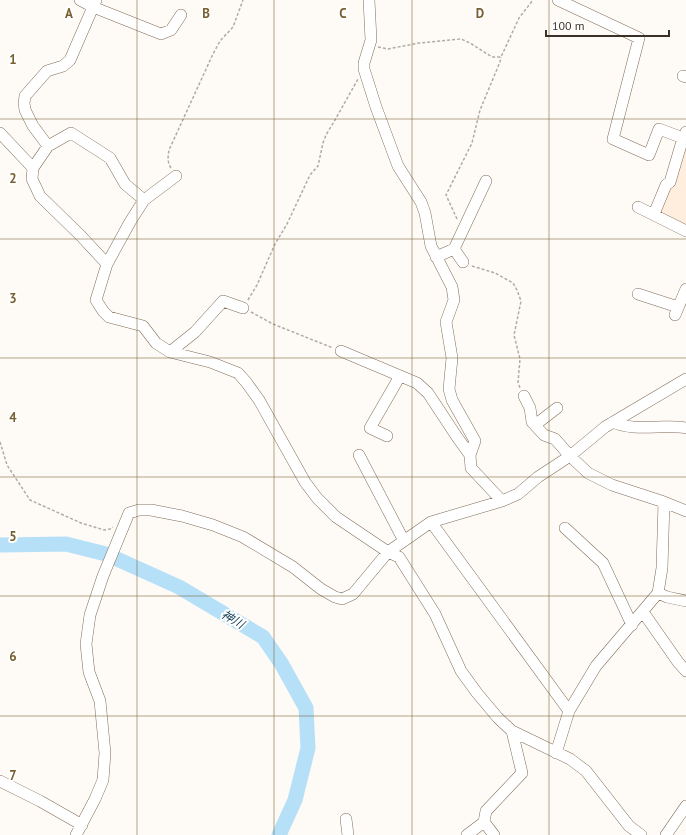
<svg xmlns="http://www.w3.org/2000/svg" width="686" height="835" viewBox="0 0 686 835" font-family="'PT Sans','Noto Sans JP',sans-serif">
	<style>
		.built { fill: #fed }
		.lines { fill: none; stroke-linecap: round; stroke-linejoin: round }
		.river { stroke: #b5e0f8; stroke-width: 15 }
		.minor-casing { stroke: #806d59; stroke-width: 12 }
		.path { stroke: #b1aba5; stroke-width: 1.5; stroke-dasharray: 3 2; stroke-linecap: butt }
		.minor { stroke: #fff; stroke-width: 11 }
		.grid { fill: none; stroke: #775f30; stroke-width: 1; stroke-opacity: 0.55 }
		.labels { text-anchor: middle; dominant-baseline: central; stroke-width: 4; stroke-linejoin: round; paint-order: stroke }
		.water-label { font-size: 12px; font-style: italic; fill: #184559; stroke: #fff }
		.grid-label { font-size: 13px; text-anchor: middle; font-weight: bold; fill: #775f30; stroke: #fff; stroke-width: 4; stroke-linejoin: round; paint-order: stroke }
	</style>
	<rect width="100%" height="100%" fill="#fefaf6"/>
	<path class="built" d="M 686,140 L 686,228 L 658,213 Z"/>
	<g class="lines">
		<path class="river" d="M 0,545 L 66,544 L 106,554 L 179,587 L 263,637 L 281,663 L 306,708 L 308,748 L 295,800 L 279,835"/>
		<defs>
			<path id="minor" d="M 80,0 L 93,7 L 161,34 L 171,30 L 181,15
				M 96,0 L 70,60 L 63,66 L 47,71 L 25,96 L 24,103 L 25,110 L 33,126 L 48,146 L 33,168 L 32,179 L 40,196 L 81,236 L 107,264 L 96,300 L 103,311 L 109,317 L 143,326 L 156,343 L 170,352 L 210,362 L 238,373 L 246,382 L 259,400 L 305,482 L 317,498 L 336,517 L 388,552 L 399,557 L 435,614 L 461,671 L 477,693 L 498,718 L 512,731 L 570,759 L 586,771 L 629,826 L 641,835
				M 369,0 L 371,40 L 364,63 L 364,69 L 376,107 L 398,166 L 421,202 L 425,213 L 431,246 L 452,287 L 454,300 L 446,322 L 452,358 L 449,389 L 452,400 L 475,441 L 470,455 L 471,468 L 502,501
				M 558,0 L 639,38 L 613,139 L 649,155 L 659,129 L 683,138
				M 683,76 L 686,77
				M 0,133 L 33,168
				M 48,146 L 71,133 L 110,158 L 125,184 L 144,200
				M 638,207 L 686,231
				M 654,214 L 666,185 L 670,182 L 683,138 L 686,132
				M 454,249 L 486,181
				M 436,257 L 454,249 L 463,262
				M 107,264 L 130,222 L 144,200 L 176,176
				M 638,294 L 678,307
				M 675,315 L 686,289
				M 341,351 L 417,383 L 428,393 L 457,437 L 470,455
				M 170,352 L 195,332 L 223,301 L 243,308
				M 524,396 L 530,408 L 532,422 L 544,435 L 555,439 L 570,456 L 588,473 L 612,485 L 664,502 L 686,511
				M 613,422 C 633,432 664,424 686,428
				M 535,425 L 557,408
				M 387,436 L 370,428 L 400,376
				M 359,455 L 404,541
				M 431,522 L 569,711
				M 565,528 L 603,563 L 632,625
				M 658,593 L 667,597 L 686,601
				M 643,612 L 678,662 L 686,671
				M 556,753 L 569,711 L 596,666 L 658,593 L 662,568 L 664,502
				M 0,781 L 40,801 L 82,825
				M 346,819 L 348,835
				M 76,835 L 95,799 L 103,780 L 105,753 L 100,701 L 89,672 L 86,644 L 90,615 L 103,576 L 129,513 L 139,510 L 151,510 L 182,516 L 213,525 L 243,537 L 293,567 L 321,589 L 335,597 L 342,599 L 353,594 L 388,552 L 431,522 L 502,501 L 518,494 L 538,477 L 570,456 L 605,427 L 686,379
				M 467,835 L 484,822
				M 494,835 L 484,822 L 486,811 L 522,773 L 512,731
				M 666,835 L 686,806"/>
		</defs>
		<use href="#minor" class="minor-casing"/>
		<path class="path" d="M 378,47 L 388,49 L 419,43 L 461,39 L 470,43 L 492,57 L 501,57 L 519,18 L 533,0
			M 171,168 C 167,162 168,156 169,150 L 213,54 L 220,41 L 233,27 L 243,0
			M 457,219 L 446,195 L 472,143 L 480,110 L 500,62 L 501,57
			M 472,266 L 495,273 L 513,283 L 517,290 L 521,301 L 514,335 L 520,359 L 518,382 L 520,388
			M 248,300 L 257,285 L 275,244 L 287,224 L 310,175 L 318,166 L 323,143 L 326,135 L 335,120 L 358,79
			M 251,312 L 273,324 L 333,348
			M 0,442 L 7,465 L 30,500 L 81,523 L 104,530 L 110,529 L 113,527"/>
		<use href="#minor" class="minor"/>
	</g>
	<path class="grid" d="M 137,0 L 137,835M 274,0 L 274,835M 412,0 L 412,835M 549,0 L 549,835M 0,119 L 686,119M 0,239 L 686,239M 0,358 L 686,358M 0,477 L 686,477M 0,596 L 686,596M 0,716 L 686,716"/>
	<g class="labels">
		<g class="water-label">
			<text transform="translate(233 619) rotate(31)">神川</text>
		</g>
	</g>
	<g class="grid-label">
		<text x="69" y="18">A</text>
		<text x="206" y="18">B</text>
		<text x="343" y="18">C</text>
		<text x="480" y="18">D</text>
		<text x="13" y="64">1</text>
		<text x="13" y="183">2</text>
		<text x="13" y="303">3</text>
		<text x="13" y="422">4</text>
		<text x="13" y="541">5</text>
		<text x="13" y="661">6</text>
		<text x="13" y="780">7</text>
	</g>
	<path d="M546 30v6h123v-6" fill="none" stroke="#393128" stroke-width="2"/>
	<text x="552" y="30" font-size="12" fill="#393128" stroke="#ffffff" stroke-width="3" paint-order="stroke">100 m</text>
</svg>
